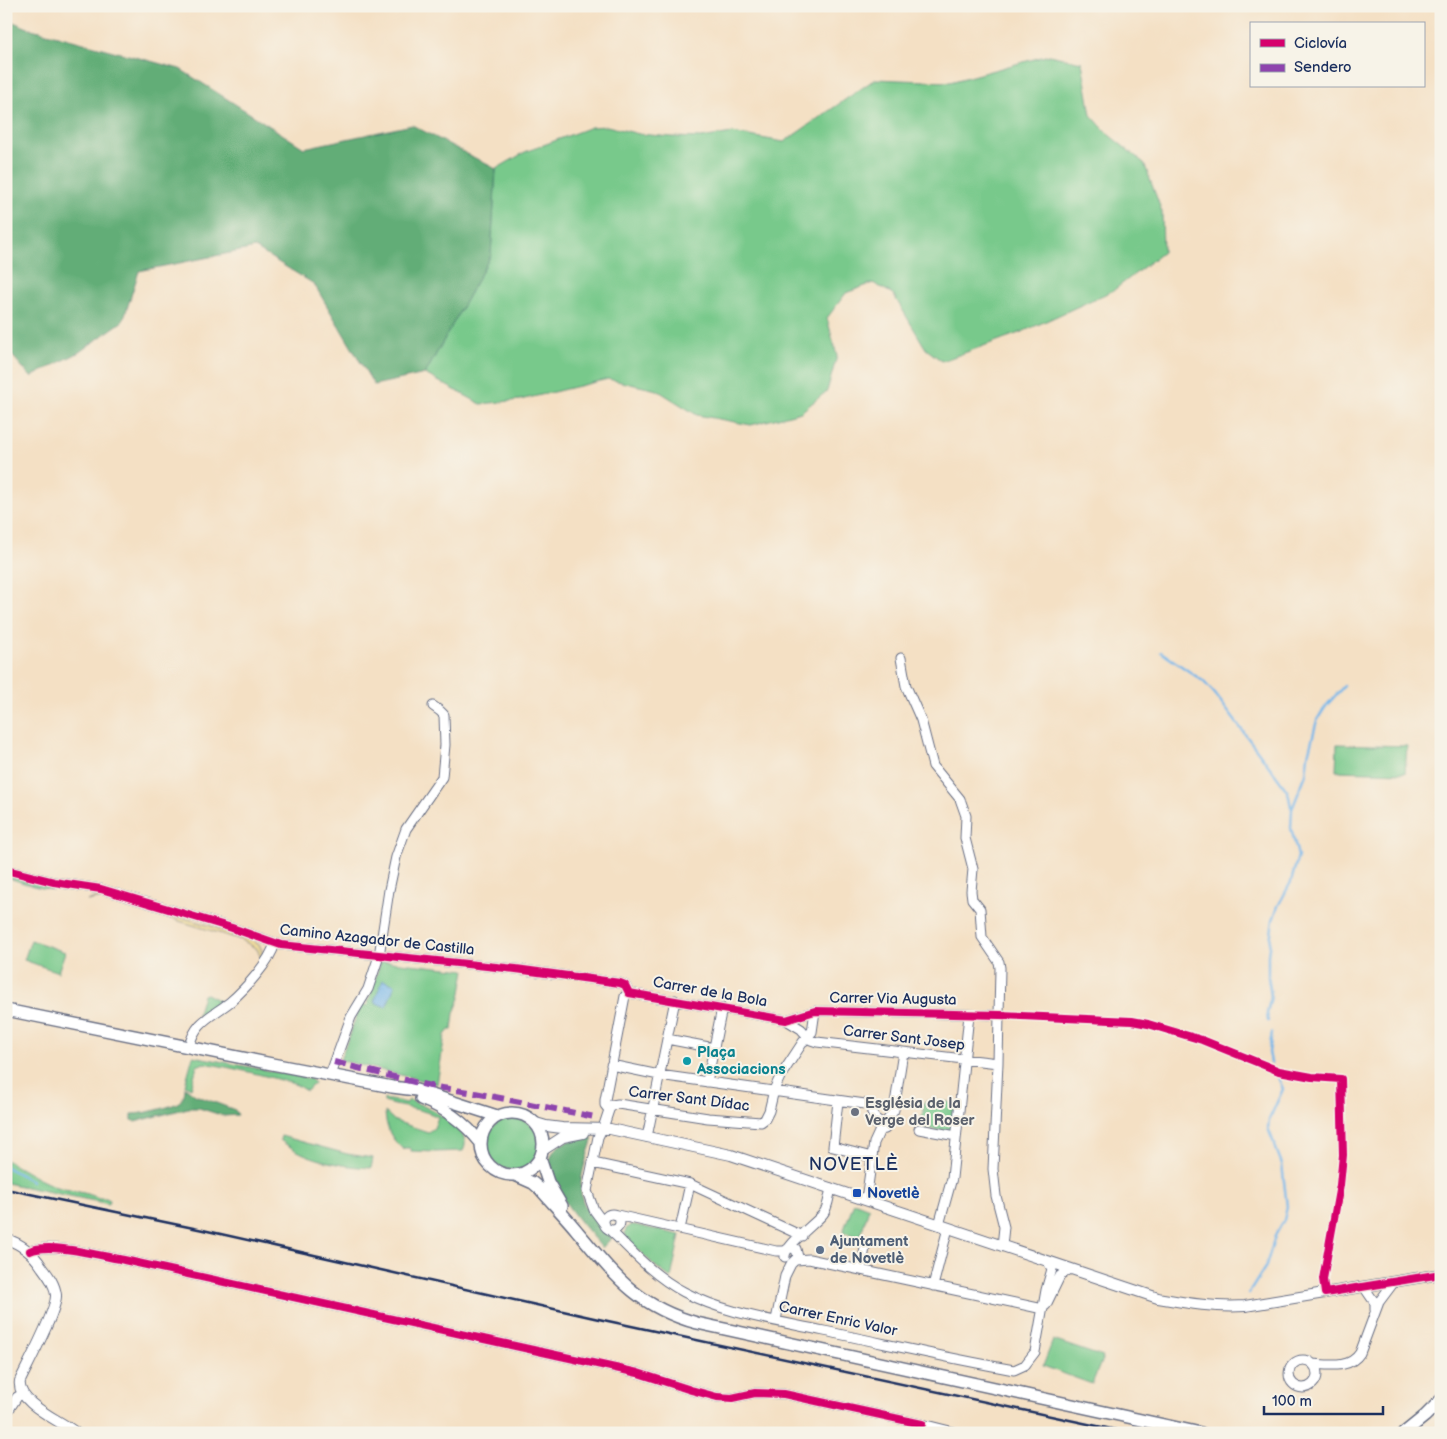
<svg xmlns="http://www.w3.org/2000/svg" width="1447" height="1439" viewBox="0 0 1447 1439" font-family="'Balsamiq Sans',sans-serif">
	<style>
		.green { fill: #78c98b; stroke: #4a7c74 }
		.forest { fill: #62ad77; stroke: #3e6e6a }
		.sand { fill: #eeda9e; stroke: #84847e }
		.water { fill: #75b6ea; stroke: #4872a4 }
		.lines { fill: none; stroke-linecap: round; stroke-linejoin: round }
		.stream { stroke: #75b6ea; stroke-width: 2.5 }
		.minor-casing { stroke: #676d82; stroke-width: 11 }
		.tertiary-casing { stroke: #676d82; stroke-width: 12 }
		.secondary-casing { stroke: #676d82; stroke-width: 14 }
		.minor { stroke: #fff; stroke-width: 9 }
		.tertiary { stroke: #fff; stroke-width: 10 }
		.secondary { stroke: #fff; stroke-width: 11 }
		.rail { stroke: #1b2f5e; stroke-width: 2.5 }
		.quiet { stroke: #8e44ad; stroke-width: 6; stroke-dasharray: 12 6; stroke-linecap: butt }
		.cycleway-casing { stroke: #f7f3e8; stroke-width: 11 }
		.cycleway { stroke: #d6006c; stroke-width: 8 }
		.culture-dot { fill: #0f9aa8; stroke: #f7f3e8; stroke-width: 2 }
		.worship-dot { fill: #6b7280; stroke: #f7f3e8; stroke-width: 2 }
		.transit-dot { fill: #1a4fb4; stroke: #f7f3e8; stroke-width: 2 }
		.service-dot { fill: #5c6f8a; stroke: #f7f3e8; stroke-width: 2 }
		.labels { text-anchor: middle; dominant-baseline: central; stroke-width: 4; stroke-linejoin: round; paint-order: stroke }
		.street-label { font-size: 15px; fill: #1b2f5e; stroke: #f7f3e8 }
		.culture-label { font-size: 15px; font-weight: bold; fill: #0d838f; stroke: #f7f3e8; text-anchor: start }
		.worship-label { font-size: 15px; font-weight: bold; fill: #5b616d; stroke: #f7f3e8; text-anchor: start }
		.transit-label { font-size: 15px; font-weight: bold; fill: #164399; stroke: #f7f3e8; text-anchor: start }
		.service-label { font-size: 15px; font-weight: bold; fill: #4e5e75; stroke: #f7f3e8; text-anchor: start }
		.quarter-label { font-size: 18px; letter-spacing: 1px; fill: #1b2f5e; stroke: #f7f3e8 }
	</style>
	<rect width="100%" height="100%" fill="#f7f3e8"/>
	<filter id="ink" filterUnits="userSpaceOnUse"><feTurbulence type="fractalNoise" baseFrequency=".02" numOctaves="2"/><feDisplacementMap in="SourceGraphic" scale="10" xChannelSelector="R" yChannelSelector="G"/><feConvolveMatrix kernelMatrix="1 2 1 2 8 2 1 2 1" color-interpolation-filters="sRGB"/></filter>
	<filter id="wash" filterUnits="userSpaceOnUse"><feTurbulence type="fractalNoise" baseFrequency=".0096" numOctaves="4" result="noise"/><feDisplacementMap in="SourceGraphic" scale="20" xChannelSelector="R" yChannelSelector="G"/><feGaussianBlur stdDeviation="1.12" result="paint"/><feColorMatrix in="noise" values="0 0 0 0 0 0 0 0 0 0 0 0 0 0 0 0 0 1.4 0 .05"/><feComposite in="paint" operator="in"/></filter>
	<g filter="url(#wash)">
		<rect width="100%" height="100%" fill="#f4e0c4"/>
		<path class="green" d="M 1049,55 L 1082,62 L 1091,115 L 1109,135 L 1144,163 L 1162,212 L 1163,252 L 1114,290 L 1022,332 L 942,361 L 926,349 L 893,294 L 873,283 L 846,293 L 827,318 L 837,356 L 827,391 L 801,412 L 751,425 L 697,415 L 657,390 L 608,379 L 520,400 L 481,404 L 425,374 L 491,255 L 496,169 L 525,152 L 591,127 L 607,126 L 639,134 L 672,137 L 701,138 L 732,133 L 784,142 L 875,79 L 950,82 Z
			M 1337,744 L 1407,746 L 1405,773 L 1336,771 Z
			M 6,873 L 31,881 L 53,886 L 52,890 L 33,886 L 6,877 Z
			M 31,940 L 65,952 L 58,972 L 24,960 Z
			M 381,961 L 465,970 L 460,998 L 454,1013 L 452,1030 L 449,1030 L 445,1035 L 437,1084 L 340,1060 L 361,1004 L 367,1006 Z
			M 206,994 L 220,1001 L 197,1016 L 203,995 Z
			M 193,1056 L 311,1079 L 314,1083 L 307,1091 C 301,1089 299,1085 294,1084 C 264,1075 234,1068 204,1063 L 197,1066 L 191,1088 L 185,1085 Z
			M 384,1099 L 407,1103 L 409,1100 C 425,1106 476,1128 463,1151 L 435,1152 L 411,1151 L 410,1148 L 404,1148 L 404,1150 C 391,1139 386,1129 385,1112 L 395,1121 L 428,1132 L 434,1128 L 438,1117 C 421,1108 402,1108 384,1102 Z
			M 932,1100 L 955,1103 L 952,1133 L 921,1127 L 924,1102 Z
			M487 1144a26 26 0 1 1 52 0a26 26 0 1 1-52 0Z
			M 281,1136 L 347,1154 L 373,1158 L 371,1168 C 339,1166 306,1160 280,1140 Z
			M 6,1160 L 39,1179 L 56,1187 L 88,1194 L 99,1198 L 106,1198 L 110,1200 L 109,1204 L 6,1183 Z
			M 854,1202 L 869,1208 L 860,1237 L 843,1232 Z
			M 630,1225 L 635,1225 L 680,1235 L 671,1278 L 655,1266 L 627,1239 L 625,1234 L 626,1229 Z
			M 1053,1340 L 1103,1357 L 1092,1384 L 1043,1366 Z"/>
		<path class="forest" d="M 6,19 L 28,28 L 180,69 L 304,148 L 412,125 L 496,169 L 491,255 L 425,374 L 374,385 L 314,284 L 255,248 L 139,271 L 123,321 L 78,353 L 31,377 L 9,352 L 6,346 Z
			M 185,1087 L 195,1095 L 235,1110 L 238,1115 L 224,1116 L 199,1108 L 188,1108 L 135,1122 L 132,1120 L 132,1114 C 142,1114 172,1107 179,1102 C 184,1098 185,1092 185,1087 Z
			M 593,1138 C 587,1158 575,1185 584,1204 C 590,1217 603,1228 612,1238 L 602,1248 C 586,1228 520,1161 566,1142 C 574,1139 584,1139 593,1138 Z"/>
		<path class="sand" d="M 105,894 L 250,938 L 260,946 L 263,954 L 261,958 L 257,949 L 242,940 L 103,898 L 87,901 Z"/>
		<path class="water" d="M 383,980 L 395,985 L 386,1007 L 374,1002 Z"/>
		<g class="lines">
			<path class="stream" d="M 1161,652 L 1203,681 L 1215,694 L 1280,781 L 1288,792 L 1291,807
				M 1268,1021 L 1267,1013 L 1271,996 L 1268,977 L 1268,955 L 1273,920 L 1278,906 L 1291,882 L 1298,856 L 1291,828 L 1292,809 L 1306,774 L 1308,755 L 1317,720 L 1326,706 L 1344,686
				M 1271,1063 L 1269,1052 L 1272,1033
				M 6,1167 L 32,1181
				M 1249,1293 L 1266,1266 L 1275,1236 L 1284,1220 L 1287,1207 L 1282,1164 L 1268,1128 L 1269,1120 L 1283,1089 L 1278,1077"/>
		</g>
	</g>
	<g filter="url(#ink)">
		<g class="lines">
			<defs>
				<path id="minor" d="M 901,658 L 906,686 L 921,720 L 933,766 L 960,799 L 966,816 L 965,838 L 973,869 L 971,891 L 972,899 L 980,909 L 982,937 L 999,962 L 1000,968 L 998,1063 L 993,1169 L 996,1196 L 1004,1227 L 1002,1246
					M 6,870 L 54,882 L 101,889 L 232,928 L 281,945 L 516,969 L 620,983 L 625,985 L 629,993
					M 629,993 L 786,1020 L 801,1029 L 811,1040 L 817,1042 L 998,1063
					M 786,1020 L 815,1011 L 1000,1015
					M 667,1039 L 714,1048
					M 189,1047 C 195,1021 211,1017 230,1002 C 245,989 270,962 275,943
					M 611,1065 L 659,1075 L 872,1105 C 870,1117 876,1120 885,1124
					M 330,1075 L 351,1017 L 368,989 L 379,956 L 389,890 L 396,857 L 406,829 L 442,777 L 445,745 L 444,715 L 440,711 L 433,706
					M 707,1082 L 722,1008
					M 838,1101 L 833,1147 L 872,1157
					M 609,1110 L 612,1105 L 618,1104 L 708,1118 L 761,1122 L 765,1119 L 769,1111 L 774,1090 L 780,1077 L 803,1042 L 812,1032 L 815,1011
					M 919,1129 L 956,1136
					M 880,1130 L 885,1129 L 885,1124 L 894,1110 L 903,1052
					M 647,1137 L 675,1000
					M 593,1163 L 690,1184 L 802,1236
					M 866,1200 L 874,1143 L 880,1130 L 877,1125
					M604 1222a8 8 0 1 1 16 0a8 8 0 1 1-16 0Z
					M 617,1215 L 776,1251 L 786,1251
					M 605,1225 L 594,1210 L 587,1191 L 598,1137 L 604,1125 L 609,1110 L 605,1105 L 605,1100 L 625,996 L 629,993
					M 939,1225 L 952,1178 L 969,1015
					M 609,1229 C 632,1252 655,1277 684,1292 C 725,1314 779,1321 824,1331 C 887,1344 950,1359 1014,1370 L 1025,1365 L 1035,1352 L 1046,1290 L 1052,1269 L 1048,1262
					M 680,1229 L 690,1184
					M 30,1251 C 50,1242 101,1256 124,1260 L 638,1373 L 691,1390 L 717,1397 L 732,1398 L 755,1393 L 784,1394 L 922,1424
					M 785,1257 C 784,1246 815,1224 823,1214 C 828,1209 829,1196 831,1188
					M 796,1260 L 809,1259 L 1043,1309
					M 861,1270 L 865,1248
					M 933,1286 L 948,1228
					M 1364,1287 L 1375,1303 L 1375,1310
					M 1046,1305 L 1060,1276 L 1070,1269
					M 776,1320 L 785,1276 L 791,1264 L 798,1257 L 796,1249 L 791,1248 L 787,1249
					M1289 1374a14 14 0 1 1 28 0a14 14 0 1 1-28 0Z
					M 1313,1364 C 1329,1365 1350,1369 1360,1353 L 1379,1302 L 1394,1282
					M 6,1414 L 17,1397 L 22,1394
					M 920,1433 L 922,1424 L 958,1433"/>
				<path id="tertiary" d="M 536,1123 L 546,1126 L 562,1128 L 610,1129 L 731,1155 L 1158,1298 C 1187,1303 1215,1308 1245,1306 L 1441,1274
					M 543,1150 L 563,1137 L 583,1133
					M 6,1239 C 22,1244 33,1253 42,1267 C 48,1275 55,1284 56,1295 C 57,1310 28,1364 20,1381 C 16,1403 62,1421 76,1433"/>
				<path id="secondary" d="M 6,1010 L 272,1064 L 392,1087 L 416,1090 L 497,1116
					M 421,1099 C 445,1108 465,1123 481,1143
					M481 1144a31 31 0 1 1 62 0a31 31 0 1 1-62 0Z
					M 540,1158 L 548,1182 L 562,1206
					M 515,1175 L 533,1183 L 540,1189 C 552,1203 566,1217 578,1232 C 615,1276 638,1307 697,1323 L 1201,1433
					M 1404,1433 L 1425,1416 L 1441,1400"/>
			</defs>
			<use href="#minor" class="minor-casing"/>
			<use href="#tertiary" class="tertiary-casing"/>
			<use href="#secondary" class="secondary-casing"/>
			<use href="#minor" class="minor"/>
			<use href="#tertiary" class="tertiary"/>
			<use href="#secondary" class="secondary"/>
			<path class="rail" d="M 6,1189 L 203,1230 L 594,1318 L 1130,1433"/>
			<path class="quiet" d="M 334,1062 L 430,1086 L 475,1093 L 595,1117"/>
			<defs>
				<path id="cycleway" d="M 6,870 L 54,882 L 101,889 L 232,928 L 281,945 L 516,969 L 620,983 L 625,985 L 629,993 L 786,1020 L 815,1011 L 1000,1015 L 1132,1021 L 1148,1024 L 1202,1040 L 1279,1071 L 1312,1077 L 1341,1079 L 1343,1155 L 1340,1185 L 1323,1279 L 1325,1293 L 1441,1274
					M 30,1251 C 50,1242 101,1256 124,1260 L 638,1373 L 691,1390 L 717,1397 L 732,1398 L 755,1393 L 784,1394 L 922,1424"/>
			</defs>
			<use href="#cycleway" class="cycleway-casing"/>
			<use href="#cycleway" class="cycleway"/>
		</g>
	</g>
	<circle class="culture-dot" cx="687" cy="1061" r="5"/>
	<circle class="worship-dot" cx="855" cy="1112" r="5"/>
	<rect class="transit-dot" x="852" y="1188" width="10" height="10" rx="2.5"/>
	<circle class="service-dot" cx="820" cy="1250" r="5"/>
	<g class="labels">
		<g class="street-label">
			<text transform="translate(377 940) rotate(6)">Camino Azagador de Castilla</text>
			<text transform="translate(710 992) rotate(10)">Carrer de la Bola</text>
			<text transform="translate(893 999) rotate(1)">Carrer Via Augusta</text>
			<text transform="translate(904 1038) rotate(7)">Carrer Sant Josep</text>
			<text transform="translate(689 1099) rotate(7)">Carrer Sant Dídac</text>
			<text transform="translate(838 1319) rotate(12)">Carrer Enric Valor</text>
		</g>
		<g class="culture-label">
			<text x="697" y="1052">Plaça<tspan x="697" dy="17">Associacions</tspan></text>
		</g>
		<g class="worship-label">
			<text x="865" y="1103">Església de la<tspan x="865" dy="17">Verge del Roser</tspan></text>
		</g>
		<g class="transit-label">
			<text x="867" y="1193">Novetlè</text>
		</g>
		<g class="service-label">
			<text x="830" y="1241">Ajuntament<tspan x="830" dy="17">de Novetlè</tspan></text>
		</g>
		<g class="quarter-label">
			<text x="854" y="1164">NOVETLÈ</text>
		</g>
	</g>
	<rect width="1447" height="1439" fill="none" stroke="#f7f3e8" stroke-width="25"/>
	<rect x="1250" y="22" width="175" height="65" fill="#f7f3e8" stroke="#9fa5b1"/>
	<rect x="1260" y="39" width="25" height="8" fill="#d6006c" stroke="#9fa5b1"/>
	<text x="1294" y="48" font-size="15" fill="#1b2f5e">Ciclovía</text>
	<rect x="1260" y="64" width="25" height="8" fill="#8e44ad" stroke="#9fa5b1"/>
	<text x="1294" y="72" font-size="15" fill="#1b2f5e">Sendero</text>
	<path d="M1264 1406v8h119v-8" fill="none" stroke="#1b2f5e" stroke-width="2.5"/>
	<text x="1272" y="1406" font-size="15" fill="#1b2f5e" stroke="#f7f3e8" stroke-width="4" paint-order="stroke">100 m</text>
</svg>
